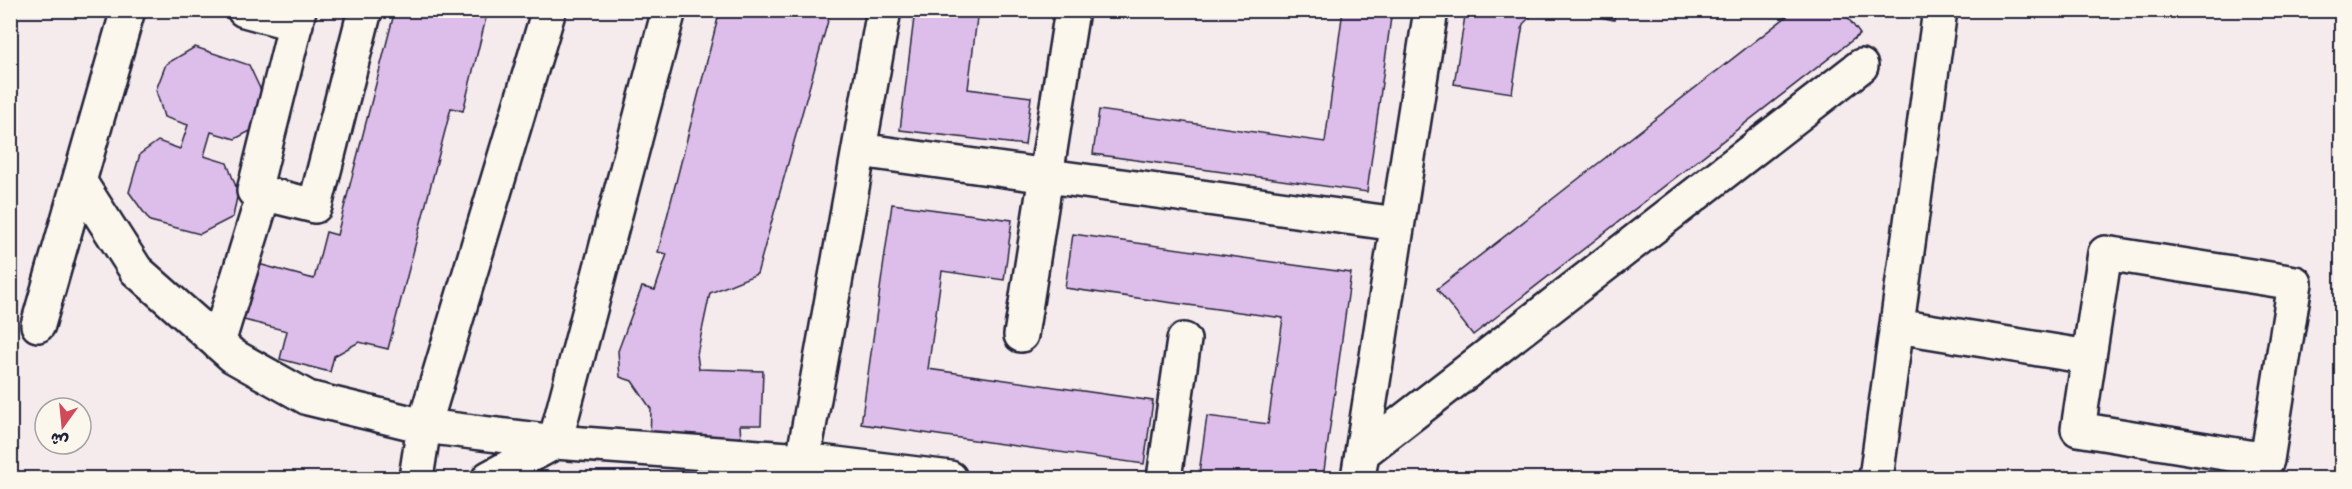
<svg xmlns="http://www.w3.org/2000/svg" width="2352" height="489" viewBox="0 0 2352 489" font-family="Caveat,'Playpen Sans Arabic',sans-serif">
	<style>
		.building { fill: #ddbdea; stroke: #22223b; stroke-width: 1.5 }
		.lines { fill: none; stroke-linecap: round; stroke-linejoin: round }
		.minor-casing { stroke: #22223b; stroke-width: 38 }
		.minor { stroke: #fbf7ec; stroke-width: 33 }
	</style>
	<rect width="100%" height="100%" fill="#f5ebec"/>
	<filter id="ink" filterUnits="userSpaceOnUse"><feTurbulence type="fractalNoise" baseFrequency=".0167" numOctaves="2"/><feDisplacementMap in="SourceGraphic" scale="12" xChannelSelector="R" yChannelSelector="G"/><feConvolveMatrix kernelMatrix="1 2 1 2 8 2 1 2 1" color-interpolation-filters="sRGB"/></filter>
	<g filter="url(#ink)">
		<path class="building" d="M 395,10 L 488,10 L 463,111 L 451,108 L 388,349 L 359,342 L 334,356 L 330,372 L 280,359 L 287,331 L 236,318 L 251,262 L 314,279 L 326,232 L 337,235 Z
			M 720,10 L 831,10 L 757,274 L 710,293 L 697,354 L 699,369 L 763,371 L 761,425 L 740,425 L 741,440 L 650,440 L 651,409 L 632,381 L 620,377 L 618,351 L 642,287 L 655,290 L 667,254 L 658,252 Z
			M 915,10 L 978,10 L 968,89 L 1031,97 L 1025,145 L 900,130 Z
			M 1343,10 L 1392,10 L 1367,192 L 1093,154 L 1099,110 L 1325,142 Z
			M 1466,10 L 1537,10 L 1523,24 L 1512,93 L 1454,84 Z
			M 1570,10 L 1616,10 L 1614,20 Z
			M 1795,10 L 1842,10 L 1860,34 L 1473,335 L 1437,289 Z
			M 195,47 L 249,65 L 264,97 L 256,128 L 235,139 L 211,132 L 204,156 L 227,163 L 238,192 L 233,217 L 200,234 L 150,221 L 129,192 L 140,154 L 158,141 L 180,149 L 188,125 L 164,117 L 156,90 L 166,64 Z
			M 892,204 L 1012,220 L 1004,280 L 942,271 L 928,369 L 1153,401 L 1144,464 L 861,424 Z
			M 1073,234 L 1351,273 L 1323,478 L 1241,478 L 1199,473 L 1207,416 L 1268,424 L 1283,318 L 1065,288 Z"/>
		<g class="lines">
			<defs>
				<path id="minor" d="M 244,10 L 296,24
					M 299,10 L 254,191 L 315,206 L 365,10
					M 859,150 L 1397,224
					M 79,181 L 136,270 L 233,356 L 308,398 L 424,426 L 555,442 L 803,460 L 950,478
					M 38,325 L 128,10
					M 1897,326 L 2089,357 L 2078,429 L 2267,460 L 2295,283 L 2105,253 L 2089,357
					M 1021,335 L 1072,10
					M 218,343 L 264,193
					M 1362,453 L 1861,66
					M 803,460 L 884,10
					M 416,478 L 424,426 L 549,10
					M 489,478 L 555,442 L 669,10
					M 1164,478 L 1184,340
					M 1358,478 L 1431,10
					M 1876,478 L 1940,10"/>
			</defs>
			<use href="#minor" class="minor-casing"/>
			<use href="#minor" class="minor"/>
		</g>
	</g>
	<rect width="2352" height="489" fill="none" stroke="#fbf7ec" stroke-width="36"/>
	<rect x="18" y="18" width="2316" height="453" fill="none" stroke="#22223b" stroke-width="2" filter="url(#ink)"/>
	<g transform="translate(63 426) rotate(195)"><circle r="28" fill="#fbf7ec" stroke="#a4a2a5" stroke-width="1.5"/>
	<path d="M0-4.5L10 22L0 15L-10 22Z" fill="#d1495b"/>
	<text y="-9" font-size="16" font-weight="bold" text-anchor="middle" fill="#22223b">ش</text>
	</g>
</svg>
